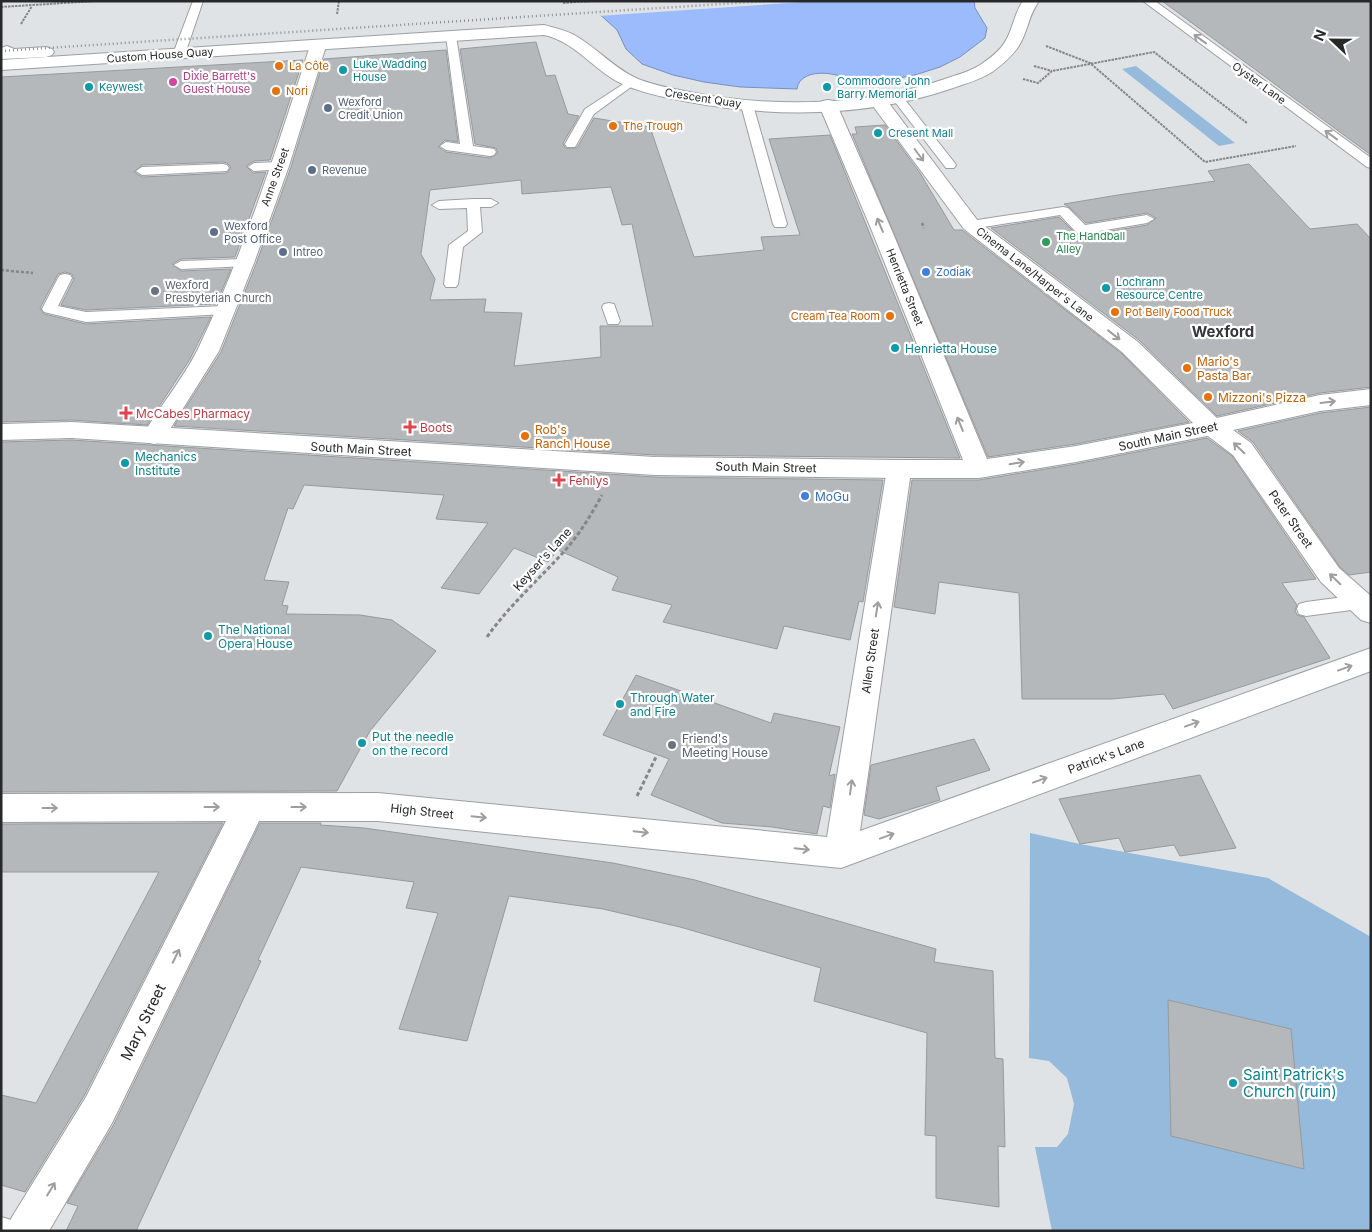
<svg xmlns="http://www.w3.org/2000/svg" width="1372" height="1232" viewBox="0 0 1372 1232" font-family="Inter,sans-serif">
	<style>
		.green { fill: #95badb }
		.water { fill: #9bbbfd; stroke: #788fbd }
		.pier { fill: #e0e3e5 }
		.building { fill: #b5b8ba; stroke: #979a9c; fill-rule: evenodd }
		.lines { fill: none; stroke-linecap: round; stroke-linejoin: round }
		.service-casing { stroke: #9d9fa1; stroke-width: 2 }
		.pedestrian-casing { stroke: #9d9fa1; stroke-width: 2 }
		.minor-casing { stroke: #9d9fa1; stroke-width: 2 }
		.tertiary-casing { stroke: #9d9fa1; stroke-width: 2 }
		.secondary-casing { stroke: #9d9fa1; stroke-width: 2 }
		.path-far2 { stroke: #848688; stroke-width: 2; stroke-dasharray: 2.5 1; stroke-linecap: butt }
		.path-far1 { stroke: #848688; stroke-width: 2.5; stroke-dasharray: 3 2; stroke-linecap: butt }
		.path { stroke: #848688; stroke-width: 3; stroke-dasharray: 4 2.5; stroke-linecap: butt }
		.service { fill: #fff; fill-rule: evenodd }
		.pedestrian { fill: #fff; fill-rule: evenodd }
		.minor { fill: #fff; fill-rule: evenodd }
		.tertiary { fill: #fff; fill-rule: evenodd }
		.secondary { fill: #fff; fill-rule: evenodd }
		.rail { stroke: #8d8f90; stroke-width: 2.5; stroke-dasharray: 1 3; stroke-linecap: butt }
		.oneway { stroke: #9e9e9f }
		.food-dot { fill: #e8710a; stroke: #fff; stroke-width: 2 }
		.culture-dot { fill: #0f9aa8; stroke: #fff; stroke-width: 2 }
		.hotel-dot { fill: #d1479c; stroke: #fff; stroke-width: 2 }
		.service-dot { fill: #5c6f8a; stroke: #fff; stroke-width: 2 }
		.leisure-dot { fill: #2e9e5b; stroke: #fff; stroke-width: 2 }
		.shop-dot { fill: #3f7fe0; stroke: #fff; stroke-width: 2 }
		.worship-dot { fill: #6b7280; stroke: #fff; stroke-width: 2 }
		.health-dot { fill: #e0444e; stroke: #fff; stroke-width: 2 }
		.labels { text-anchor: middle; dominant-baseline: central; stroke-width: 4.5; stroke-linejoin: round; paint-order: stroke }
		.far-street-label { font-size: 11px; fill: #272829; stroke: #fff }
		.far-culture-label { font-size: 11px; fill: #0d838f; stroke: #fff; text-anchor: start }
		.far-food-label { font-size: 11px; fill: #c56008; stroke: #fff; text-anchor: start }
		.far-hotel-label { font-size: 11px; fill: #b23c85; stroke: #fff; text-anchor: start }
		.far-service-label { font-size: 11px; fill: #4e5e75; stroke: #fff; text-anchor: start }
		.far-leisure-label { font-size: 11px; fill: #27864d; stroke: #fff; text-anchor: start }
		.far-shop-label { font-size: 11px; fill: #366cbe; stroke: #fff; text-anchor: start }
		.far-worship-label { font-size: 11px; fill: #5b616d; stroke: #fff; text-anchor: start }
		.culture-label { font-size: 12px; fill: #0d838f; stroke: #fff; text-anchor: start }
		.food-label { font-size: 12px; fill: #c56008; stroke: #fff; text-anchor: start }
		.health-label { font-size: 12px; fill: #be3a42; stroke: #fff; text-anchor: start }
		.street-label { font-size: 12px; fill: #272829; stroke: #fff }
		.shop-label { font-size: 12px; fill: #366cbe; stroke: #fff; text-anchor: start }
		.worship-label { font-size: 12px; fill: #5b616d; stroke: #fff; text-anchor: start }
		.far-district-label { font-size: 15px; font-weight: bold; fill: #353739; stroke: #fff }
		.near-street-label { font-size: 15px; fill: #272829; stroke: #fff }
		.near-culture-label { font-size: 15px; fill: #0d838f; stroke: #fff; text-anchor: start }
	</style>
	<rect width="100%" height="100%" fill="#e0e3e5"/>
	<path class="green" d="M 1136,66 L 1235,143 L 1219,146 L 1122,69 Z
		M 1030,833 L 1080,844 L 1268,878 L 1371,937 L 1371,1231 L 1052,1231 L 1035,1147 L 1057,1147 L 1068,1134 L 1074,1104 L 1067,1078 L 1049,1061 L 1029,1058 Z"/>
	<path class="water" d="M 585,1 L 974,1 L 975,8 L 987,28 L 985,38 L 960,57 L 940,67 L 915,75 L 857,86 C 846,72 800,65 797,89 L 740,87 L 704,82 L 673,75 L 642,64 L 626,49 L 617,30 Z"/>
	<path class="pier" d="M 582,1 L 819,1 L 598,16 Z"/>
	<path class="building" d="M 1162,1 L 1371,1 L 1371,155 L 1226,48 Z
		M 536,42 L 546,76 L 555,75 L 568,114 L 579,116 L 563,143 L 565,148 L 577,148 L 594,118 L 650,127 L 694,257 L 764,250 L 761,237 L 800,235 L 769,139 L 830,135 L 960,458 L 655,455 L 174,426 L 221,352 L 256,264 L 291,167 L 324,59 L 446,50 L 458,142 L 445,140 L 438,147 L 446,152 L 490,158 L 498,153 L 496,148 L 475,144 L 460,49 ZM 521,180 L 522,194 L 611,187 L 622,225 L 632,224 L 653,326 L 600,326 L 601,357 L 514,366 L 522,313 L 484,312 L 486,299 L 430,300 L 435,279 L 421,254 L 430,190 Z
		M 303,60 L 270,160 L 254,161 L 246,166 L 253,173 L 266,172 L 235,257 L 181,259 L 172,264 L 181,271 L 231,269 L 216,304 L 86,310 L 61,305 L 74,279 L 72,274 L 65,272 L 58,274 L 40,308 L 44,314 L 86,324 L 211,317 L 190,359 L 147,425 L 71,420 L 1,422 L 1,77 ZM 223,162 L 227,163 L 231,167 L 227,173 L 142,177 L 134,172 L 142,165 Z
		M 885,125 L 920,173 L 954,230 L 962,230 L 1121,353 L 1189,422 L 1076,444 L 988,457 L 852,134 L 857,134 L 855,127 Z
		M 1249,164 L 1310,229 L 1357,224 L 1371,239 L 1371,387 L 1320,393 L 1217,416 L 1139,340 L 991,228 L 1059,217 L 1076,234 L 1082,236 L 1147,225 L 1156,218 L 1147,213 L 1086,223 L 1069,207 L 1064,204 L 1118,195 L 1215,181 L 1208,171 Z
		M 1371,407 L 1371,572 L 1349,575 L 1340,567 L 1253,442 L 1238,431 L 1320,413 Z
		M 1207,438 L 1232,456 L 1316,579 L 1282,583 L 1297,605 L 1295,610 L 1297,615 L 1304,617 L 1330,658 L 1173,709 L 1164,694 L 1112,699 L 1022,699 L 1019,593 L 939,582 L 935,614 L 894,607 L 912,480 L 979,480 L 1076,464 Z
		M 71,440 L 655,477 L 883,480 L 863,602 L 859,601 L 850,640 L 784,626 L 777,649 L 663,622 L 672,605 L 612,590 L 618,577 L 558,550 L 548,562 L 514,548 L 479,594 L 441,588 L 488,523 L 436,519 L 444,495 L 304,485 L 293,509 L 288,508 L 264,580 L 289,582 L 282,605 L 288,606 L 286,614 L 360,615 L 392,620 L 436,651 L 370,731 L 337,791 L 1,792 L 1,442 Z
		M 636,675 L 771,723 L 774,713 L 840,727 L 829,776 L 835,774 L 830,808 L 823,806 L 817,834 L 772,827 L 722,823 L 651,795 L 669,759 L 603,735 Z
		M 974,739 L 990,770 L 936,787 L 940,800 L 879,819 L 864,815 L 871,765 Z
		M 1200,775 L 1236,848 L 1180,856 L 1174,845 L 1125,852 L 1119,838 L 1080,844 L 1059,799 Z
		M 223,823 L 84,1096 L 25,1192 L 1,1185 L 1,1095 L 36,1103 L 159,872 L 1,872 L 1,824 Z
		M 260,823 L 321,823 L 320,825 L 364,828 L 613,863 L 695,880 L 936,949 L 934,962 L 993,971 L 995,1058 L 1003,1059 L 1005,1147 L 998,1146 L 999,1207 L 936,1198 L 936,1136 L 925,1135 L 927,1033 L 814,1001 L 821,968 L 680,927 L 603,909 L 509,896 L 467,1041 L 399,1029 L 438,913 L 406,908 L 414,882 L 301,867 L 258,960 L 261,961 L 136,1231 L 66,1231 L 78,1206 L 67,1203 L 114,1124 Z
		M 1168,1000 L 1291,1029 L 1304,1169 L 1171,1136 Z"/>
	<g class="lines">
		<defs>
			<path id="service" d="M 193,1 L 203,1 L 185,54 L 183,56 L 175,56 L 173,54 Z
				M 1143,1 L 1155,1 L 1371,158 L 1371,168 L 1367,167 Z
				M 451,33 L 456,36 L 473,146 L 494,149 L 496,152 L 494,155 L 490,156 L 446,150 L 440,146 L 446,142 L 460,144 L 446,36 Z
				M 631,79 L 637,82 L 635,84 L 594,114 L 575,147 L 567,147 L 565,144 L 585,109 Z
				M 898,94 L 902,96 L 954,162 L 956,165 L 954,168 L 946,168 L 892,98 Z
				M 747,101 L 753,105 L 787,224 L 785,227 L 775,227 L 773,224 L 741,105 Z
				M 280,162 L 284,163 L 286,166 L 284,169 L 254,171 L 248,167 L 254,163 Z
				M 223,164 L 227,165 L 229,168 L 227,171 L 142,175 L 136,171 L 142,167 Z
				M 473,199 L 491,199 L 498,203 L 491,207 L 480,207 L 482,232 L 463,247 L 458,284 L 456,287 L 446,287 L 444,284 L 449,245 L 468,231 L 467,208 L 439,209 L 432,205 L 439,201 Z
				M 1063,207 L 1068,208 L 1085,225 L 1147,215 L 1154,219 L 1147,223 L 1082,234 L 1077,233 L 1060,215 L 971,229 L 964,225 L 971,221 Z
				M 244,259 L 251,263 L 249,266 L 181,269 L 174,265 L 181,261 Z
				M 65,274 L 70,275 L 72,278 L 58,306 L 86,312 L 224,306 L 229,307 L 231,310 L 229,313 L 224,314 L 86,322 L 44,312 L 42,309 L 58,278 L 60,275 Z
				M 609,303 L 614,304 L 620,321 L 618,324 L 608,324 L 602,307 L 604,304 Z
				M 1359,595 L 1366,597 L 1368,602 L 1366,607 L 1359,609 L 1306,616 L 1299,614 L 1297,609 L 1299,604 L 1306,602 Z
				M 1,1217 L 15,1221 L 18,1231 L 1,1231 Z"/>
			<path id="pedestrian" d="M 7,46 L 14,49 L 46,47 L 52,49 L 54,52 L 52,55 L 46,57 L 1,59 L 1,48 Z
				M 71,422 L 655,457 L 899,460 L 908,463 L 911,469 L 908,475 L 899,478 L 655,475 L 71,438 L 1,440 L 1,424 Z"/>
			<path id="minor" d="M 318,41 L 324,43 L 326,46 L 289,166 L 254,263 L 219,351 L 162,442 L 154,444 L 146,442 L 142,436 C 159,408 183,379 198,349 C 244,252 277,148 310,46 L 312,43 Z
				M 879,97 L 885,98 L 978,221 L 1138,342 L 1220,421 L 1224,427 L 1220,433 L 1212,435 L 1076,462 L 979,478 L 910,478 L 860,831 L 1371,648 L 1371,671 L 841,868 L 378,821 L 259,821 L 112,1123 L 49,1231 L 6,1231 L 12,1217 L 86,1097 L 226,821 L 1,822 L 1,794 L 378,793 L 827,837 L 887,469 L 890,463 L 899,460 L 963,460 L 872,231 L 819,105 L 822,101 L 828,100 L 834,101 L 837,105 L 892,231 L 987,459 L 1076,446 L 1193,423 L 1122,352 L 964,229 L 870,102 L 873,98 Z"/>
			<path id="tertiary" d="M 1371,389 L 1371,405 L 1320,411 L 1233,430 L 1251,443 L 1339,568 L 1371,596 L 1371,623 L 1361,620 L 1321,582 L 1233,455 L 1204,433 L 1200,427 L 1204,421 L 1212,419 L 1320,395 Z"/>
			<path id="secondary" d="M 1023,1 L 1039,1 C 1028,17 1029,27 1021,42 C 1015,54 1003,64 992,72 C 980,80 964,84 950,89 C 867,117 775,118 689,102 C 668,98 646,94 627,86 C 596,74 577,42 544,35 L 1,70 L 1,60 L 544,25 C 555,28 566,30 576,36 C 598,49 615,69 638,79 C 656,86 675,89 694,93 C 776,108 865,106 945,79 C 956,75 969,72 980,65 C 989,59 999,52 1005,42 C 1013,29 1014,14 1023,1 Z"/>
		</defs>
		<use href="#service" class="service-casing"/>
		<use href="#pedestrian" class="pedestrian-casing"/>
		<use href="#minor" class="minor-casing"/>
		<use href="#tertiary" class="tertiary-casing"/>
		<use href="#secondary" class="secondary-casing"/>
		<path class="path-far2" d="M 563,3 L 592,1
			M 1,7 L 96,1
			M 337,14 L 339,1
			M 21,24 L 32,6
			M 1046,46 L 1090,63 L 1205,162 L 1296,146
			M 1034,66 L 1052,71
			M 1023,79 L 1038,83 L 1052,71 L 1154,52 L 1247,123"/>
		<path class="path-far1" d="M 922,223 L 924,228
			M 1,270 L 33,273"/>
		<path class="path" d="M 487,637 C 508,607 535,583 560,556 C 577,538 590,517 602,495
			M 637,796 L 657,755"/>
		<use href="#service" class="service"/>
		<use href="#pedestrian" class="pedestrian"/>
		<use href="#minor" class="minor"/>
		<use href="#tertiary" class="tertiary"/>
		<use href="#secondary" class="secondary"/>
		<path class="rail" d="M 1,51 L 767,1"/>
	</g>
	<defs><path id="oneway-shaft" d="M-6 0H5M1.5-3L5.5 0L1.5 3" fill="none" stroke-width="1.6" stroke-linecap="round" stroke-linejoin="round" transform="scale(1.25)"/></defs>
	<g class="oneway">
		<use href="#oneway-shaft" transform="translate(1200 39) rotate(-144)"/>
		<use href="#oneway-shaft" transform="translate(1331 135) rotate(-144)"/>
		<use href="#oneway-shaft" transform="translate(919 155) rotate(53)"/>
		<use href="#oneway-shaft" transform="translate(880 225) rotate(-113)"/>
		<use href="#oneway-shaft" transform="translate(1114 335) rotate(38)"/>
		<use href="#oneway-shaft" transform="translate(1328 402) rotate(-7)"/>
		<use href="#oneway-shaft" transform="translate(960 424) rotate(-112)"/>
		<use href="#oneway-shaft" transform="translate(1239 448) rotate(-136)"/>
		<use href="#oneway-shaft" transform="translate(1017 463) rotate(-9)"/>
		<use href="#oneway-shaft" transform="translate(1335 579) rotate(-136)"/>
		<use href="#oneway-shaft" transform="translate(877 609) rotate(-81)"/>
		<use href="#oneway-shaft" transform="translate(1345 668) rotate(-20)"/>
		<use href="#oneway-shaft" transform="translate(1192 724) rotate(-20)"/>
		<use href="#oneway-shaft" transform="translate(1040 780) rotate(-20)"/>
		<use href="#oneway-shaft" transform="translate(851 787) rotate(-82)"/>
		<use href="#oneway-shaft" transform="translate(212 807)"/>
		<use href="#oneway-shaft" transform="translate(299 807)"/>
		<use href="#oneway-shaft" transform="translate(50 808)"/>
		<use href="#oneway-shaft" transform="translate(479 817) rotate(6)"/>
		<use href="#oneway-shaft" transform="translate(641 832) rotate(6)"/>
		<use href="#oneway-shaft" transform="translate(887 836) rotate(-20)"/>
		<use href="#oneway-shaft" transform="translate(802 849) rotate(6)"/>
		<use href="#oneway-shaft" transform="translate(176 956) rotate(-64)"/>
		<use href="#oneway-shaft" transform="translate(51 1189) rotate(-59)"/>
	</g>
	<g class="food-dot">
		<circle cx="279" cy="66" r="5"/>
		<circle cx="276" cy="91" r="5"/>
		<circle cx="613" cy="126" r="5"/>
		<circle cx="1115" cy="312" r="5"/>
		<circle cx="890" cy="316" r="5"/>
		<circle cx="1187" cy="368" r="5"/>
		<circle cx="1208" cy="397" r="5"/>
		<circle cx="525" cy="436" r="5"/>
	</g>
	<g class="culture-dot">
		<circle cx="343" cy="70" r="5"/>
		<circle cx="89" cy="87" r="5"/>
		<circle cx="827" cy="87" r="5"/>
		<circle cx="878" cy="133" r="5"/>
		<circle cx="1106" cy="288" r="5"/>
		<circle cx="895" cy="348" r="5"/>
		<circle cx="125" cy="463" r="5"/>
		<circle cx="208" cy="636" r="5"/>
		<circle cx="620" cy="704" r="5"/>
		<circle cx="362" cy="743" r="5"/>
		<circle cx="1233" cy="1083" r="5"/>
	</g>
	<circle class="hotel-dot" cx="173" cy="82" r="5"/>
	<g class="service-dot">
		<circle cx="328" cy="108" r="5"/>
		<circle cx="312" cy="170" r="5"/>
		<circle cx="214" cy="232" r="5"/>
		<circle cx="283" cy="252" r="5"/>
	</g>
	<circle class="leisure-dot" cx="1046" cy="242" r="5"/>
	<g class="shop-dot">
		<circle cx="926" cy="272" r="5"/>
		<circle cx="805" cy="496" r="5"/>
	</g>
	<g class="worship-dot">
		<circle cx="155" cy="291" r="5"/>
		<circle cx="672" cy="745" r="5"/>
	</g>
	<g class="health-dot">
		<path d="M123.5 405.5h5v5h5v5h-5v5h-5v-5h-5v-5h5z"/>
		<path d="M407.5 419.5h5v5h5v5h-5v5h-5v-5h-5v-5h5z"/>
		<path d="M556.5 472.5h5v5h5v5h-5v5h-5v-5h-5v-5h5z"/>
	</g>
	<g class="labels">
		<g class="far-street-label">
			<text transform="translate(160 55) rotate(-4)">Custom House Quay</text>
			<text transform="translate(1259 83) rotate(36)">Oyster Lane</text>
			<text transform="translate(703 98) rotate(9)">Crescent Quay</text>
			<text transform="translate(275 177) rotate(-70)">Anne Street</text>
			<text transform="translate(1035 274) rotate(38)">Cinema Lane/Harper's Lane</text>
			<text transform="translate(905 287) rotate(68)">Henrietta Street</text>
		</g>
		<g class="far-culture-label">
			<text x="353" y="64">Luke Wadding<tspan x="353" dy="13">House</tspan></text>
			<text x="837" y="81">Commodore John<tspan x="837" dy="13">Barry Memorial</tspan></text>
			<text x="99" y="87">Keywest</text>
			<text x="888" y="133">Cresent Mall</text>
			<text x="1116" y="282">Lochrann<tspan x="1116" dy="13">Resource Centre</tspan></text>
		</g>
		<g class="far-food-label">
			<text x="289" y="66">La Côte</text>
			<text x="286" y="91">Nori</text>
			<text x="623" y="126">The Trough</text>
			<text x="1125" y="312">Pot Belly Food Truck</text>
			<text x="880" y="316" text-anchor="end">Cream Tea Room</text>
		</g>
		<g class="far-hotel-label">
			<text x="183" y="76">Dixie Barrett's<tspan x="183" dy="13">Guest House</tspan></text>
		</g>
		<g class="far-service-label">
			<text x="338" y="102">Wexford<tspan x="338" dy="13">Credit Union</tspan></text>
			<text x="322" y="170">Revenue</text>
			<text x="224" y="226">Wexford<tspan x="224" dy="13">Post Office</tspan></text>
			<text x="293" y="252">Intreo</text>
		</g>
		<g class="far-leisure-label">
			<text x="1056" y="236">The Handball<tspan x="1056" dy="13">Alley</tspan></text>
		</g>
		<g class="far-shop-label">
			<text x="936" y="272">Zodiak</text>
		</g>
		<g class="far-worship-label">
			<text x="165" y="285">Wexford<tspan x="165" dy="13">Presbyterian Church</tspan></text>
		</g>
		<g class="culture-label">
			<text x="905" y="348">Henrietta House</text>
			<text x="135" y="456">Mechanics<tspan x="135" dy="14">Institute</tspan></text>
			<text x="218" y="629">The National<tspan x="218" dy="14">Opera House</tspan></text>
			<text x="630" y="697">Through Water<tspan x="630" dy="14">and Fire</tspan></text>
			<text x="372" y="736">Put the needle<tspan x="372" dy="14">on the record</tspan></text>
		</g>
		<g class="food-label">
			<text x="1197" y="361">Mario's<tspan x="1197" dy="14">Pasta Bar</tspan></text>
			<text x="1218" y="397">Mizzoni's Pizza</text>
			<text x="535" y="429">Rob's<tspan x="535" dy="14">Ranch House</tspan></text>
		</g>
		<g class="health-label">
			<text x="136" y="413">McCabes Pharmacy</text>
			<text x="420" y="427">Boots</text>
			<text x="569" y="480">Fehilys</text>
		</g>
		<g class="street-label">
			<text transform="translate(1168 436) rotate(-12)">South Main Street</text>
			<text transform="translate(361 449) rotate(3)">South Main Street</text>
			<text transform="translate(766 467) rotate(1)">South Main Street</text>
			<text transform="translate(1291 519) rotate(55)">Peter Street</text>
			<text transform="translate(542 559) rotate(-48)">Keyser's Lane</text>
			<text transform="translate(870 661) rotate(-82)">Allen Street</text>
			<text transform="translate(1106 756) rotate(-20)">Patrick's Lane</text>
			<text transform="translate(422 811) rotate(6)">High Street</text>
		</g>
		<g class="shop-label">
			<text x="815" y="496">MoGu</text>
		</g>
		<g class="worship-label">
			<text x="682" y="738">Friend's<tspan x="682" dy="14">Meeting House</tspan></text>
		</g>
		<g class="far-district-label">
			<text x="1223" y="331">Wexford</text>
		</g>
		<g class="near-street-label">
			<text transform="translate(143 1022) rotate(-64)">Mary Street</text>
		</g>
		<g class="near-culture-label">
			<text x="1243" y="1074">Saint Patrick's<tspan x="1243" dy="17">Church (ruin)</tspan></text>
		</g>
	</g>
	<rect width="1372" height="1232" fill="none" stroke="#272829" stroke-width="5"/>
	<g transform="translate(1332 40) rotate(292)" stroke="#ffffff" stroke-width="4" paint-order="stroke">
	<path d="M0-4L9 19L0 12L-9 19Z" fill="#272829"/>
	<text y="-8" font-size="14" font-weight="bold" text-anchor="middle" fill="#272829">N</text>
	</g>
</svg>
